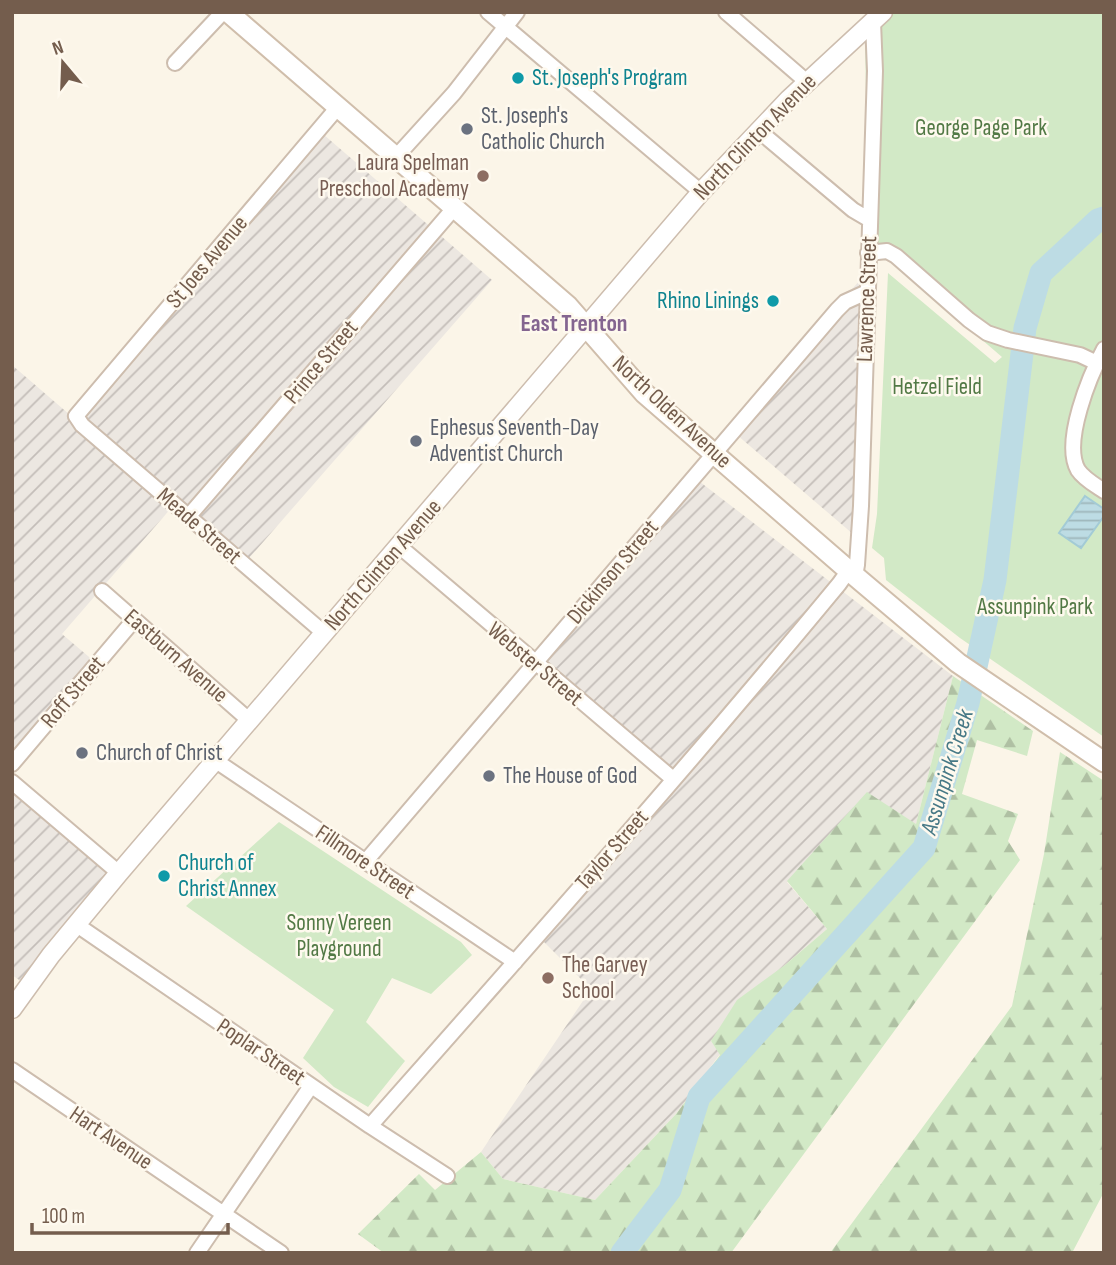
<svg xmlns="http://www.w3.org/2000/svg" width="1116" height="1265" viewBox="0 0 1116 1265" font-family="'Sofia Sans Condensed',sans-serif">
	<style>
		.industrial { fill: url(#industrial-furrows) }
		.forest { fill: url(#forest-firs) }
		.park { fill: #d2e9c6 }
		.water { fill: url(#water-rules); stroke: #a3cbd6; stroke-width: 2 }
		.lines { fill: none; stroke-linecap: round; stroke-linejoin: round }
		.river { stroke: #bddce4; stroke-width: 23 }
		.minor-casing { stroke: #cdbdae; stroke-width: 18 }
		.tertiary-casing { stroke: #cdbdae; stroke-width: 21 }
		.secondary-casing { stroke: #d0beab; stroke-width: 23 }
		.minor { stroke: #fff; stroke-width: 14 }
		.tertiary { stroke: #fff; stroke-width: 18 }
		.secondary { stroke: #fff; stroke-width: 19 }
		.culture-dot { fill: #0f9aa8; stroke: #fef9ee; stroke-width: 2.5 }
		.worship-dot { fill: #6b7280; stroke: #fef9ee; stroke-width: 2.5 }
		.education-dot { fill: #8d6e63; stroke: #fef9ee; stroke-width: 2.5 }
		.labels { text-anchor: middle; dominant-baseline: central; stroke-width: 5; stroke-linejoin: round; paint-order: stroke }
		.culture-label { font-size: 23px; fill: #0d838f; stroke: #fef9ee; text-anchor: start }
		.worship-label { font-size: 23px; fill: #5b616d; stroke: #fef9ee; text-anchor: start }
		.park-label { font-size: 23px; fill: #527945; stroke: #fef9ee }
		.street-label { font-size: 23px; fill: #745d4d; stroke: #fef9ee }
		.education-label { font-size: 23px; fill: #785e54; stroke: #fef9ee; text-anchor: end }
		.neighbourhood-label { font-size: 24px; font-weight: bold; fill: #846590; stroke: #fef9ee }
		.water-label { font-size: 24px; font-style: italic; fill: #477986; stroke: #fef9ee }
	</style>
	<defs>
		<pattern id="industrial-furrows" width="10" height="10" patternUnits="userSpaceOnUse" patternTransform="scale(1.75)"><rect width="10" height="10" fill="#ece7e1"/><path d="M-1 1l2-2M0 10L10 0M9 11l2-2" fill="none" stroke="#c4beb9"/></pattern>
		<pattern id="forest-firs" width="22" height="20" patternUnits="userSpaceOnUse" patternTransform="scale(1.75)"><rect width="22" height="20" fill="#d2e9c6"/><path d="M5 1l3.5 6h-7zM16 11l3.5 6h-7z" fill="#afc0a3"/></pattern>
		<pattern id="water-rules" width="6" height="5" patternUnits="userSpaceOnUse" patternTransform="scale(1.75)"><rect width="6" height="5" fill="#bddce4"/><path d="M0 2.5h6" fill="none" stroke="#9eb6bb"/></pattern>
	</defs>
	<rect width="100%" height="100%" fill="#fbf5e8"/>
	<path class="industrial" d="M 316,128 L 492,280 L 243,565 L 172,507 L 62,634 L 95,662 L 12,765 L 12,365 L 70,415 Z
		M 867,272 L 860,540 L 730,429 Z
		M 691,475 L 953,676 L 916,824 L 787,882 L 827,929 L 785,965 L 711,1041 L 720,1054 L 676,1114 L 595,1200 L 503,1179 L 481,1152 L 591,989 L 537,935 L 665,781 L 529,661 Z
		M 12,786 L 117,872 L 25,984 L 12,975 Z"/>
	<path class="forest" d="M 953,676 L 1033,731 L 1027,756 L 977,740 L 962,794 L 1018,814 L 1008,841 L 1020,860 L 731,1253 L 384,1253 L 358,1234 L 419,1174 L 435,1190 L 481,1152 L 503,1179 L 595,1200 L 676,1114 L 720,1055 L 711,1041 L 737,1000 L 785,965 L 827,929 L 787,881 L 867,792 L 916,824 Z
		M 1060,752 L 1104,781 L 1104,1192 L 1072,1253 L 830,1253 L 1012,1006 L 1044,854 Z"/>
	<path class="park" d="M 881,12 L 1104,12 L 1104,737 L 960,638 L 886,580 L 884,558 L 872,548 L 877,514 L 888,273 L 995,363 L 1002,357 L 868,242 L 865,28 Z
		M 279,822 L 461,942 L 472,955 L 431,994 L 392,978 L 366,1022 L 405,1061 L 368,1107 L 334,1087 L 303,1058 L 334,1010 L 186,906 Z"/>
	<path class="water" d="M 1085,496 L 1104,509 L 1104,516 L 1081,548 L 1059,533 Z"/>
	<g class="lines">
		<path class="river" d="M 622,1253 L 670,1190 L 699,1097 L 924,848 L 968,703 L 995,580 L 1025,328 L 1041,273 L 1098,220 L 1104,218"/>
		<defs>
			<path id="minor" d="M 488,12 L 701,192
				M 726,12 L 807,82
				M 175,63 L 223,12
				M 758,130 L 853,210 L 870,220
				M 396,157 L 454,93 L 517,12
				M 868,253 L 887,251 L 896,256 L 969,320 L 987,333 L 1008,340 L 1080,355 L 1097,363
				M 1104,349 C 1090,375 1062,442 1078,470 C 1084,479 1095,485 1104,491
				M 188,517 L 455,207
				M 399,546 L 673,779
				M 855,576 L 857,565 L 861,506 L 875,71 L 873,22
				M 102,591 L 250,721
				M 324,633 L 82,425 L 76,416 L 338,107
				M 216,761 L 515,962
				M 12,764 L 134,620
				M 12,782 L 119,873
				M 365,862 L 837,310 L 845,302 L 867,292
				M 77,925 L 370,1126 L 447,1176
				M 12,1070 L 281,1253
				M 370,1126 C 528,947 687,768 839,584 L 849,570
				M 197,1253 L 311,1086"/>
			<path id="tertiary" d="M 12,1009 L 51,955 L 119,873 L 701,192 L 789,99 L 883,12"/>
			<path id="secondary" d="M 228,12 L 568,306 L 644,393 L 855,576 L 958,663 L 1104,762"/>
		</defs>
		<use href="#minor" class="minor-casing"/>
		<use href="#tertiary" class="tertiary-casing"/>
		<use href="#secondary" class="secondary-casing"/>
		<use href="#minor" class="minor"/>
		<use href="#tertiary" class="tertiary"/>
		<use href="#secondary" class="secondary"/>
	</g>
	<g class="culture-dot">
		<circle cx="518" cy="78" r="7"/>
		<circle cx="773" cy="301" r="7"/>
		<circle cx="164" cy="876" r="7"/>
	</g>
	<g class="worship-dot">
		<circle cx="467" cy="129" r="7"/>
		<circle cx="416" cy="441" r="7"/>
		<circle cx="82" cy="753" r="7"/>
		<circle cx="489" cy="776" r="7"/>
	</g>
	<g class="education-dot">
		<circle cx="483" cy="176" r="7"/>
		<circle cx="548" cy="978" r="7"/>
	</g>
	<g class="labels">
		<g class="culture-label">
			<text x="532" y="78">St. Joseph's Program</text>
			<text x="759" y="301" text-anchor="end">Rhino Linings</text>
			<text x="178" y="863">Church of<tspan x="178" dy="26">Christ Annex</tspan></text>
		</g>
		<g class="worship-label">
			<text x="481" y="116">St. Joseph's<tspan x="481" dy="26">Catholic Church</tspan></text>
			<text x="430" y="428">Ephesus Seventh-Day<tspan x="430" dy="26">Adventist Church</tspan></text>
			<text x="96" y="753">Church of Christ</text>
			<text x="503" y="776">The House of God</text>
		</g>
		<g class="park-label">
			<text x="981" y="128">George Page Park</text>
			<text x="937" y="387">Hetzel Field</text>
			<text x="1035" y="607">Assunpink Park</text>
			<text x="339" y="923">Sonny Vereen<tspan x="339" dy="26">Playground</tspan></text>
		</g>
		<g class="street-label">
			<text transform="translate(755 137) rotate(-46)">North Clinton Avenue</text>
			<text transform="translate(207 262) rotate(-50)">St Joes Avenue</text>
			<text transform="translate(867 299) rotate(-88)">Lawrence Street</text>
			<text transform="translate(321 362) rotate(-50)">Prince Street</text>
			<text transform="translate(672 412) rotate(43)">North Olden Avenue</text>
			<text transform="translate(199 526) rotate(41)">Meade Street</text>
			<text transform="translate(383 565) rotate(-49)">North Clinton Avenue</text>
			<text transform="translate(613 572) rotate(-50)">Dickinson Street</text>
			<text transform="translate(176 656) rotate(41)">Eastburn Avenue</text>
			<text transform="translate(535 664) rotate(40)">Webster Street</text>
			<text transform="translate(73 692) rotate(-50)">Roff Street</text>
			<text transform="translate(612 850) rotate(-49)">Taylor Street</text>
			<text transform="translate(365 862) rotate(34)">Fillmore Street</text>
			<text transform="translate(261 1052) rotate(34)">Poplar Street</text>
			<text transform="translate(111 1138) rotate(34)">Hart Avenue</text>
		</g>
		<g class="education-label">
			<text x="469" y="163">Laura Spelman<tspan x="469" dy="26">Preschool Academy</tspan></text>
			<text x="562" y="965" text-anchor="start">The Garvey<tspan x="562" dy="26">School</tspan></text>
		</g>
		<g class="neighbourhood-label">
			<text x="574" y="323">East Trenton</text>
		</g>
		<g class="water-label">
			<text transform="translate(947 772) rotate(-73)">Assunpink Creek</text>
		</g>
	</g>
	<rect width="1116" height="1265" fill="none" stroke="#745d4d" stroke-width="28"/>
	<g transform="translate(63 63) rotate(341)" stroke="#fef9ee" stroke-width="5" paint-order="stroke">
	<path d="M0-5L12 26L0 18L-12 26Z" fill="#745d4d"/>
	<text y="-10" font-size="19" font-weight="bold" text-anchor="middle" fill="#745d4d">N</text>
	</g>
	<path d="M32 1223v10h196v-10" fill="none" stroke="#745d4d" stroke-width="3.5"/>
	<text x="42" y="1223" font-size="21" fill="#745d4d" stroke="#fef9ee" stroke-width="5" paint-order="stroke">100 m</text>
</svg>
